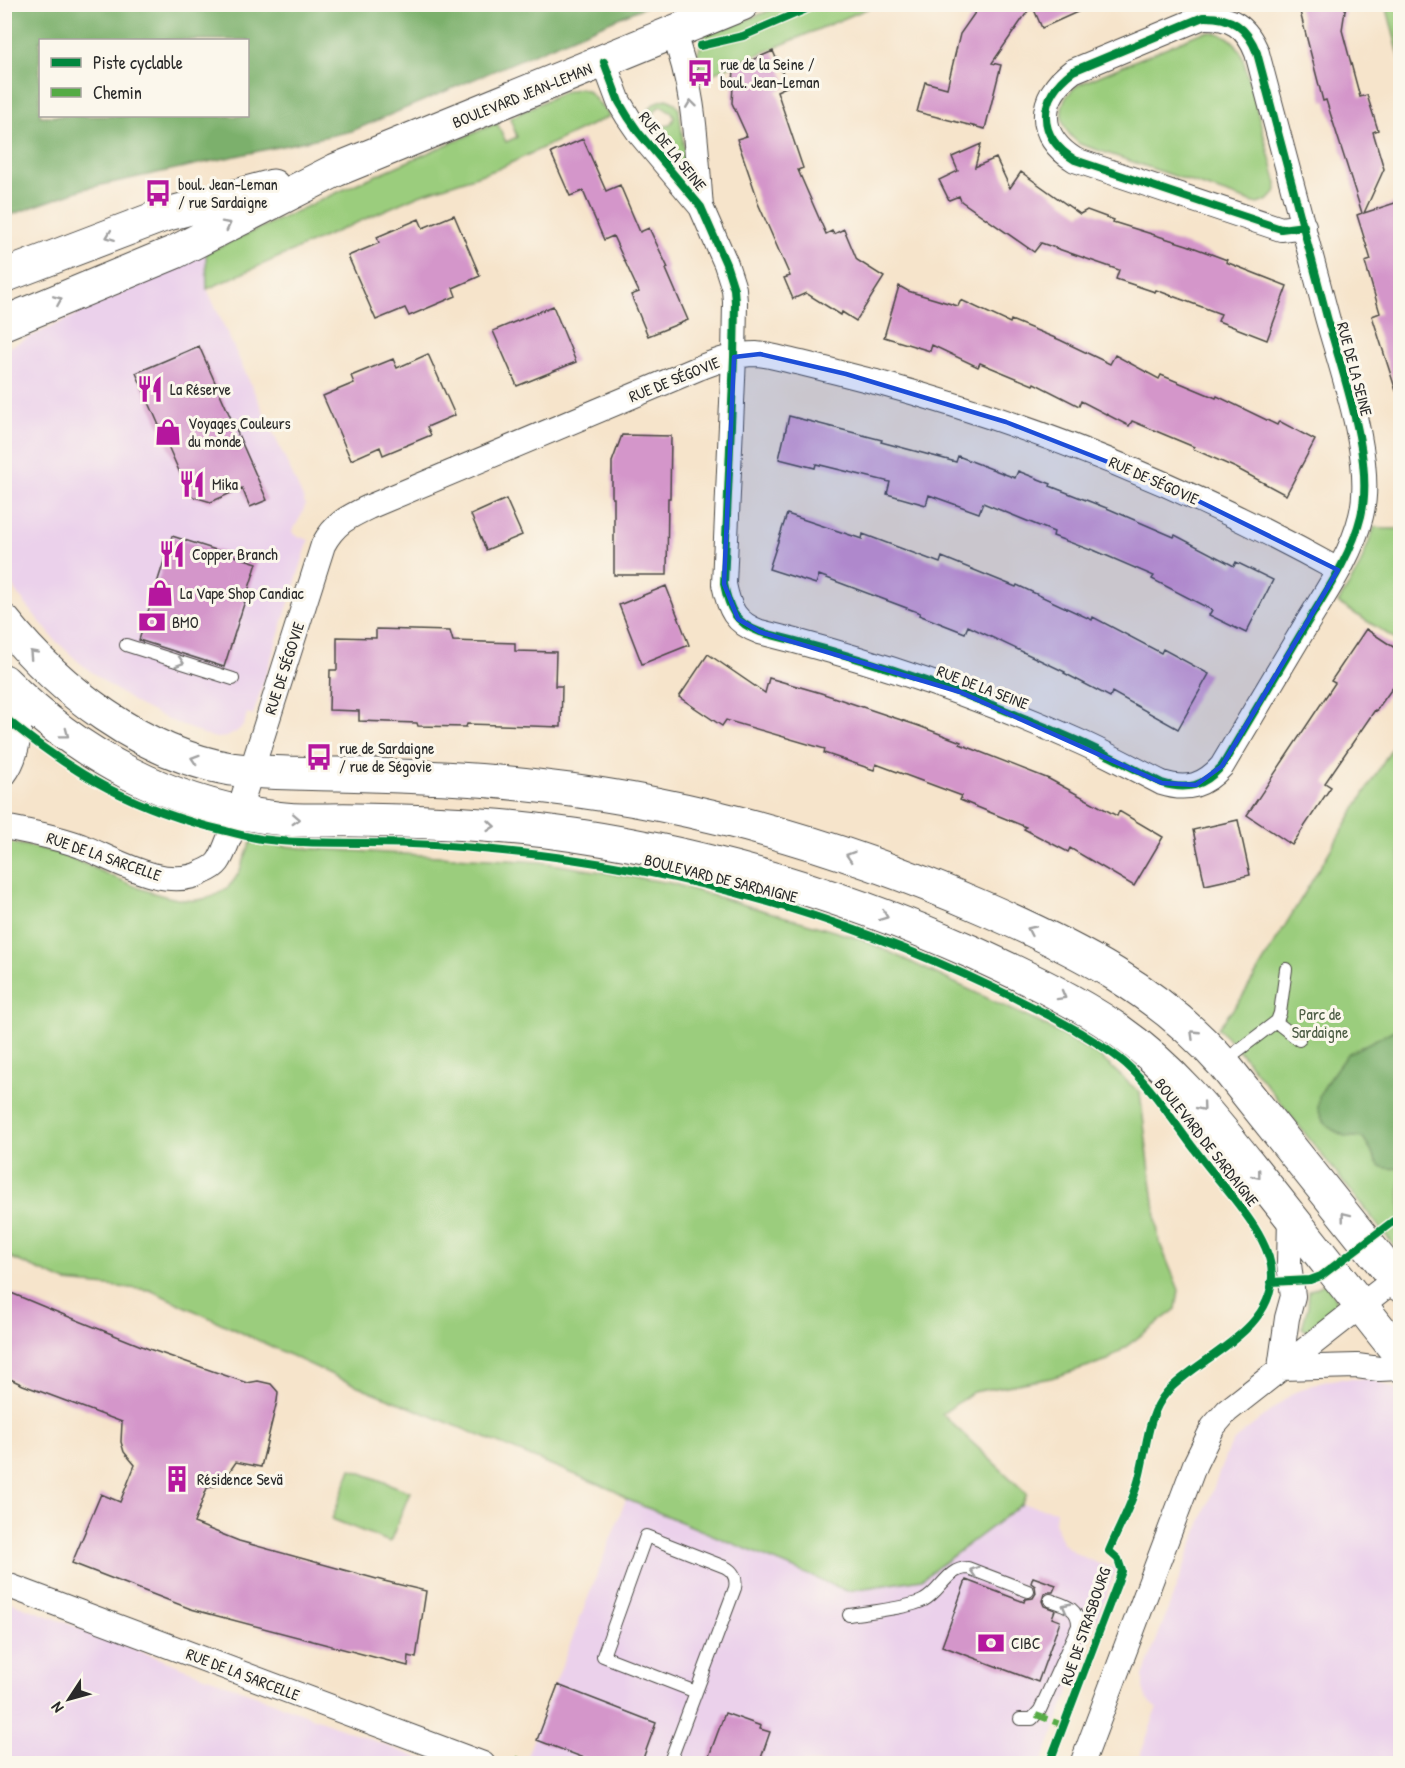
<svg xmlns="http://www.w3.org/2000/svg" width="1405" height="1768" viewBox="0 0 1405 1768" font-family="'Patrick Hand',sans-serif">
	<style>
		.built { fill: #ebd1eb }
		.green { fill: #9bcd7d; stroke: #637c54; stroke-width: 1.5; fill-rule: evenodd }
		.forest { fill: #7cb06c; stroke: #546e4c; stroke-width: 1.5; fill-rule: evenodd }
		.building { fill: #d496ca }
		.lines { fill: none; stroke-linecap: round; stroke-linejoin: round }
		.lane-casing { stroke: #494743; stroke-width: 14 }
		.street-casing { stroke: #494743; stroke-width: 26 }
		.secondary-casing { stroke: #494743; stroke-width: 35 }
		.lane { stroke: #fff; stroke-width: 12 }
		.street { stroke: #fff; stroke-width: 24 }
		.secondary { stroke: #fff; stroke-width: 33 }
		.quiet { stroke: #54ab44; stroke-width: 6; stroke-dasharray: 12 6; stroke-linecap: butt }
		.cycleway-casing { stroke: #fbf7ec; stroke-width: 11 }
		.cycleway { stroke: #00873e; stroke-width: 8 }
		.oneway { stroke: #a0a0a0 }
		.marked { fill: #1d4ed8; fill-opacity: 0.2; stroke: #1d4ed8; stroke-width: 4.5; stroke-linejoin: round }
		.labels { text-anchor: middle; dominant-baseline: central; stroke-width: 6; stroke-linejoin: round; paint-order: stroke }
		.poi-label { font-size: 16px; fill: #2b2b2b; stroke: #fbf7ec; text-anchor: start }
		.street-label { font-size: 16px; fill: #2b2b2b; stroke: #fbf7ec }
		.park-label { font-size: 16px; fill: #4d5c44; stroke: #fbf7ec }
	</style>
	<rect width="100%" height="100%" fill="#fbf7ec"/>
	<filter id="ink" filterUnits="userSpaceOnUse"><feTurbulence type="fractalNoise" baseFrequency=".0167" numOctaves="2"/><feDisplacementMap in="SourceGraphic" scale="12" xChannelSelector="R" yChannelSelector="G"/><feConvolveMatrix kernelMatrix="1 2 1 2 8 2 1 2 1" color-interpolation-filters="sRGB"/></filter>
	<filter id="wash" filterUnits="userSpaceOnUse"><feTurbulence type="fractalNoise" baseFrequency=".008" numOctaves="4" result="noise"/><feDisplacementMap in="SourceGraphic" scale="24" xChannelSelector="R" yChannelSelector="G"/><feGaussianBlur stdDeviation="1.35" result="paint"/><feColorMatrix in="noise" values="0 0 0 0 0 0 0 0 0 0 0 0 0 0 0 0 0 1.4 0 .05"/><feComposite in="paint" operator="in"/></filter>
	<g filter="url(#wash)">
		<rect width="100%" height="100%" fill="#f6e4cb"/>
		<path class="built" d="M 206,253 L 207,289 L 303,498 L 305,505 L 302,514 L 292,532 L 295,535 L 309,540 L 253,715 L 247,713 L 244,725 L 236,732 L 227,737 L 217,738 L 205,735 L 167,719 L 135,703 L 106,683 L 80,663 L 55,640 L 19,596 L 5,573 L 5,349 Z
			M 1338,1379 L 1372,1379 L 1400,1391 L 1400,1763 L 1137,1764 L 1157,1709 L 1148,1701 L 1145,1696 L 1143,1687 L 1143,1676 L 1227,1452 L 1233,1442 L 1243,1433 L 1293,1393 L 1319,1382 Z
			M 626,1499 L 847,1591 L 922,1579 L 1022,1504 L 1056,1511 L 1055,1521 L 1059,1536 L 1065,1545 L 1075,1553 L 1099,1564 L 1116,1569 L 1042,1763 L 547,1764 L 527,1756 Z
			M 5,1600 L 56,1619 L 432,1763 L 5,1763 Z"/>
		<path class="green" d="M 783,5 L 876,5 L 700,79 L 698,52 L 706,33 L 731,26 Z
			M 1386,5 L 1400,5 L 1400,59 Z
			M 1206,32 C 1224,32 1235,39 1242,55 L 1277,184 C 1276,196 1269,201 1257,204 L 1080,144 C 1058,128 1054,103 1078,85 L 1198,34 Z
			M 580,88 L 588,91 L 610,116 L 498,169 L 419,195 L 207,289 L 206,253 L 358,183 L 497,123 L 506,142 L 517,137 L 510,118 L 563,92 Z
			M 667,99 L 675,103 L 679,109 L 686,164 L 681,166 L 648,124 C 645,109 652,102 667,99 ZM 661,106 L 672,112 L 674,118 L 670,125 L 659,127 C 652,121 651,110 661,106 Z
			M 1375,526 L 1383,529 L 1400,529 L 1400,642 L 1338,603 L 1359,568 Z
			M 1400,734 L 1400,1253 L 1233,1043 L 1218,1028 L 1241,999 Z
			M 4,842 C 25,845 44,848 63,855 C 101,869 145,896 185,900 C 200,902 216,897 228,887 C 241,875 244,858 251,842 L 302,848 L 540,862 L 670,883 L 864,940 L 1042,1024 L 1098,1055 L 1140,1093 L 1159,1241 L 1179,1290 L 1176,1309 L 1108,1360 L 1051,1378 L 973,1392 L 942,1414 L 1027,1494 L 1022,1504 L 922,1579 L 847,1591 L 626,1499 L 615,1491 L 341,1379 L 150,1290 L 66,1282 L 5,1255 Z
			M 1326,1283 L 1337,1302 L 1335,1307 L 1307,1331 L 1302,1328 L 1308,1306 L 1309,1291 Z
			M 351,1469 L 410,1492 L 390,1542 L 332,1519 Z"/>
		<path class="forest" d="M 5,4 L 649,4 L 649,5 L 352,131 L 83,189 L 5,217 ZM 40,40 L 248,40 L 248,116 L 40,116 Z
			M 1400,1027 L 1400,1168 C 1371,1172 1377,1155 1363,1138 L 1345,1136 L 1333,1130 L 1323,1121 L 1318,1109 L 1319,1096 L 1329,1079 L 1347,1054 Z"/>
		<g id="blocks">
			<path class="building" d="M 981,4 L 1095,4 L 1042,28 L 1032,5 L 992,63 L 1001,65 L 985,129 L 917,112 L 925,82 L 947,88 L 960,34 Z
				M 1298,4 L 1346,4 L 1342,30 L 1360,97 L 1367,95 L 1378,130 L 1373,132 L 1384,169 L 1364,213 L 1401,201 L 1401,391 L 1396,391 L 1372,316 L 1380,313 L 1365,262 L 1371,260 L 1357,215 L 1362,213 L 1326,100 L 1323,101 Z
				M 773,51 L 788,86 L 777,91 L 803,168 L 798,170 L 826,234 L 832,231 L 834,234 L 844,229 L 857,260 L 884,277 L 856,321 L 842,312 L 841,315 L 806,293 L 793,299 L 784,278 L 790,276 L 757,201 L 758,200 L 737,139 L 747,136 L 732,103 L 734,68 Z
				M 583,139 L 606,191 L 620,185 L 640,232 L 649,228 L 668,268 L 666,269 L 688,320 L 648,336 L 631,295 L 639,292 L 613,236 L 604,240 L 583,191 L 570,196 L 551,153 Z
				M 981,144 L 975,167 L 996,158 L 1010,188 L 1021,172 L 1080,214 L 1087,210 L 1114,220 L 1113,222 L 1187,245 L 1227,260 L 1226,262 L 1287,286 L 1267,340 L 1218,321 L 1221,314 L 1156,290 L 1155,292 L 1116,279 L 1119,270 L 1041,243 L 1034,252 L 961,201 L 959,196 L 949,200 L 939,180 L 958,171 L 952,157 Z
				M 454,215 L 480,276 L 453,288 L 456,296 L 409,316 L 405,308 L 376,320 L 348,256 L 379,243 L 377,237 L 419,219 L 423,228 Z
				M 899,286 L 908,291 L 958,306 L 961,300 L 1010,323 L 1011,320 L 1060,340 L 1110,364 L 1115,355 L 1159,379 L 1161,375 L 1216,398 L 1217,396 L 1277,425 L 1279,421 L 1315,440 L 1286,495 L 1236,468 L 1193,449 L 1194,447 L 1132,421 L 1129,426 L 1081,401 L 1079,406 L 1034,383 L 1033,385 L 980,363 L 978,367 L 932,345 L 930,351 L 884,337 Z
				M 553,306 L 576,362 L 517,386 L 493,331 Z
				M 199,346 L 267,500 L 250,507 L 242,488 L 211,502 L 190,496 L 136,373 Z
				M 428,354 L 455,415 L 427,427 L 431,435 L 383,455 L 380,447 L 351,460 L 323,396 L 354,383 L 351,376 L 393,359 L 397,368 Z
				M 789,416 L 882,440 L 881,442 L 956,462 L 958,456 L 1015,478 L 1018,471 L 1051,484 L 1050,486 L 1109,509 L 1174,537 L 1175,535 L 1234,566 L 1236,562 L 1273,580 L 1246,633 L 1209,615 L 1212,610 L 1152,579 L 1154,576 L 1091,549 L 1090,550 L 1053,536 L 1054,532 L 983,503 L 979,513 L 929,495 L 926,505 L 887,494 L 890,482 L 816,464 L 815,468 L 779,459 Z
				M 622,435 L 671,436 L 670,498 L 668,498 L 667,575 L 614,575 L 614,498 L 612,498 L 612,462 Z
				M 506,499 L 522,535 L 486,550 L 471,515 Z
				M 787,514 L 862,539 L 863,534 L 940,563 L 942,557 L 1016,587 L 1017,585 L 1092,620 L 1093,617 L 1161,653 L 1163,649 L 1209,674 L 1178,729 L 1112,692 L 1110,697 L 1064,673 L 1065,672 L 968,626 L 965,633 L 919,615 L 920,613 L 819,575 L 816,584 L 769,569 Z
				M 172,536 L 257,563 L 224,667 L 139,640 Z
				M 666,586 L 689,645 L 642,664 L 619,605 Z
				M 376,629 L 450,631 L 453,641 L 515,643 L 515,651 L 556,652 L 555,686 L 562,686 L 561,727 L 467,724 L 466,727 L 418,726 L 417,723 L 359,721 L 359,711 L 329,710 L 330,670 L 337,670 L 337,637 L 376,638 Z
				M 1366,629 L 1401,652 L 1401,676 L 1376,711 L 1375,710 L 1325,783 L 1331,787 L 1292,845 L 1247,815 L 1335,683 L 1331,681 Z
				M 708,654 L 765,693 L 769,678 L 821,693 L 919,726 L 961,742 L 960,744 L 1049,779 L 1117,816 L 1119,811 L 1163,837 L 1134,886 L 1070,848 L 1068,852 L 1024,829 L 1026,827 L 960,800 L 962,796 L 876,764 L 874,770 L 824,753 L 825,749 L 726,720 L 722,726 L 679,697 Z
				M 1238,820 L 1250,875 L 1205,885 L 1193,830 Z
				M 4,1290 L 47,1308 L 149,1349 L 247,1383 L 258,1381 L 271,1384 L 278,1392 L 277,1401 L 261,1467 L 236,1462 L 223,1481 L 215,1486 L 207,1488 L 194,1523 L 239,1541 L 384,1581 L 426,1591 L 416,1658 L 409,1656 L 408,1666 L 191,1609 L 72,1563 L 101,1494 L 120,1502 L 135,1465 L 124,1452 L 121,1442 L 122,1422 L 23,1385 L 4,1376 Z
				M 1033,1577 L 1056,1585 L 1053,1592 L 1048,1592 L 1044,1594 L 1042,1601 L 1044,1606 L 1055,1610 L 1052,1618 L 1060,1621 L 1038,1682 L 942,1646 L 966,1580 L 1024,1602 L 1025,1599 L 1033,1598 L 1036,1593 L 1035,1586 L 1031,1583 Z
				M 558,1685 L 656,1723 L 641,1764 L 600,1764 L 537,1740 Z
				M 725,1713 L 761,1726 L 760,1729 L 770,1732 L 759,1764 L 706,1764 Z"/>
		</g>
	</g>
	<g filter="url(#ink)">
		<use href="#blocks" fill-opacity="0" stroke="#494743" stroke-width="1.5"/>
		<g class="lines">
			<defs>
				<path id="lane" d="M 126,645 L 233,679
					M 1276,1022 L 1299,1040
					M 1223,1062 L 1277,1021 L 1280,1013 L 1286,969
					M 849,1615 C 867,1612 910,1608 924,1600 C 941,1591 947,1568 968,1568 L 1028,1591
					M 1020,1719 L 1032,1719 L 1040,1710 L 1078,1626 C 1079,1608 1065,1605 1050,1600
					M 669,1764 C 691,1705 713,1646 735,1588 C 737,1578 733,1571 725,1567 L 646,1536 L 603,1656 L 696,1692"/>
				<path id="street" d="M 673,33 C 695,87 696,148 701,207
					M 604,62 L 619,102 L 628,117 L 639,133 L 701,207 L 726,264 L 734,289 L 735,302 L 734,357 L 724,584 C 729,609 735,623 760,632 C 870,659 976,695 1080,742 C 1107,754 1134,769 1162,783 C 1187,791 1204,786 1222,766 C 1250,719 1278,672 1306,625 C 1326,592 1352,554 1361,516 C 1375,461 1342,372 1327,317 C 1303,229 1281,141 1257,53 C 1247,27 1231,16 1203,17 L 1073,71 C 1037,98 1036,136 1075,160 L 1281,229 L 1304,226
					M 4,775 C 21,753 20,723 20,697
					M 4,827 C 30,832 56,837 81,846 C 116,860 166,892 203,872 C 208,870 215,866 218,862 C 224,854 227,841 232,832 L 323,545 C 335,523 348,517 369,507 L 699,368 C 717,361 736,354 756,354 C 771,355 786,360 801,363 C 826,369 851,376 876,382 C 1037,426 1192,489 1338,570
					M 1280,1368 L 1287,1318 L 1293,1296 L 1289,1264 L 1290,1216
					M 1280,1368 L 1357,1366 L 1379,1369 L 1400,1368
					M 4,1584 L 483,1764
					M 1082,1764 L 1195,1464 L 1213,1427 L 1227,1411 L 1395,1279"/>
				<path id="secondary" d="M 4,276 L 164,215 L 273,186
					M 4,323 L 175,252 L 336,170 L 742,4
					M 4,621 C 59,690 142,754 231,769 C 266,774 303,773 338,774 C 408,776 477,778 546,787 C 698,804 846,848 986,909 C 1077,949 1159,990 1225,1066 L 1400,1285
					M 4,681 C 77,755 172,806 276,818 C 303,822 330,819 357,820 C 420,821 483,823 545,831 C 693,850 838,892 974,953 C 1024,976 1073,999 1118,1030 C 1177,1071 1219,1127 1264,1183 C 1309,1240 1355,1298 1400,1355"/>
			</defs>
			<use href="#lane" class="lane-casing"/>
			<use href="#street" class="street-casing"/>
			<use href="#secondary" class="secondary-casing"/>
			<use href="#lane" class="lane"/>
			<use href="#street" class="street"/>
			<use href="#secondary" class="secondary"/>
			<path class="quiet" d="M 1036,1715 L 1063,1725
				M 517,1764 L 520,1757"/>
			<defs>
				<path id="cycleway" d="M 700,46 L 743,36 L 818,4
					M 604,62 L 619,102 L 628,117 L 639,133 L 701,207 L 726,264 L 734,289 L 735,302 L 734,357 L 724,584 C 729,609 735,623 760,632 C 870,659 976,695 1080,742 C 1107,754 1134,769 1162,783 C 1187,791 1204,786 1222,766 C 1250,719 1278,672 1306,625 C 1326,592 1352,554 1361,516 C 1375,461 1342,372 1327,317 C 1303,229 1281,141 1257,53 C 1247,27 1231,16 1203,17 L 1073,71 C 1037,98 1036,136 1075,160 L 1281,229 L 1304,226
					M 4,717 C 75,776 136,810 226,831 C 237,834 249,837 261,839 C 296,844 333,842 369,843 C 413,843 458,846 503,851 C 673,867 840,915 994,988 C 1021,1001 1048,1014 1074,1029 C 1092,1040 1110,1050 1126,1064 C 1155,1090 1175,1125 1199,1155 C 1223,1188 1272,1235 1272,1276 C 1272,1332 1199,1357 1167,1392 C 1145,1417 1147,1455 1137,1485 C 1130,1508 1118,1529 1109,1551 L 1118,1559 L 1122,1571 L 1049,1764
					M 1271,1282 L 1310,1280 L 1321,1276 L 1400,1216"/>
			</defs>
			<use href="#cycleway" class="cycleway-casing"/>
			<use href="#cycleway" class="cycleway"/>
		</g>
		<defs><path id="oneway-chevron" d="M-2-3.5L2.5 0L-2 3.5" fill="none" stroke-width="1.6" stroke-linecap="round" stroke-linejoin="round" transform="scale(1.5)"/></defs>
		<g class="oneway">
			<use href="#oneway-chevron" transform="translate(691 104) rotate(-97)"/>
			<use href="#oneway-chevron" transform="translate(227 225) rotate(-27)"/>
			<use href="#oneway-chevron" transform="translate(110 236) rotate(159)"/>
			<use href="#oneway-chevron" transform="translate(58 300) rotate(-23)"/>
			<use href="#oneway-chevron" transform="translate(33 654) rotate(-133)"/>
			<use href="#oneway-chevron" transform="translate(180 662) rotate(18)"/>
			<use href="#oneway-chevron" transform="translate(65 734) rotate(37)"/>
			<use href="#oneway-chevron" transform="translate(195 759) rotate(-162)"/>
			<use href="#oneway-chevron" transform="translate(296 819) rotate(3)"/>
			<use href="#oneway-chevron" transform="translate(491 826) rotate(5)"/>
			<use href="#oneway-chevron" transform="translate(850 856) rotate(-162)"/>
			<use href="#oneway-chevron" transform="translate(884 916) rotate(21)"/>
			<use href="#oneway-chevron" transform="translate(1031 930) rotate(-155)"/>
			<use href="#oneway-chevron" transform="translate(1062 996) rotate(29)"/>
			<use href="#oneway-chevron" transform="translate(1194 1034) rotate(-136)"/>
			<use href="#oneway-chevron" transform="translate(1202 1107) rotate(50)"/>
			<use href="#oneway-chevron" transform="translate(1257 1175) rotate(51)"/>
			<use href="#oneway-chevron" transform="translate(1345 1216) rotate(-128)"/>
			<use href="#oneway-chevron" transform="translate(974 1571) rotate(-163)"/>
			<use href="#oneway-chevron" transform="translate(1066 1607) rotate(-152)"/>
		</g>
	</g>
	<path class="marked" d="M 760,354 L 846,374 L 1006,422 L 1164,484 L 1338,570 L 1222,766 L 1196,785 L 1162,783 L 960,692 L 760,632 L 738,619 L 724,584 L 734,357 Z"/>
	<defs>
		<symbol id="bus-bare" viewBox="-9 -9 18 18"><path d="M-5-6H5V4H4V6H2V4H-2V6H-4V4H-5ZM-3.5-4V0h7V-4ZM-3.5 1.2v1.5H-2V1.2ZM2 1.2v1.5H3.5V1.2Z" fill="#b5179e" stroke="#fbf7ec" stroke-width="2.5" paint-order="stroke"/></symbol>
		<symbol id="restaurant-bare" viewBox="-9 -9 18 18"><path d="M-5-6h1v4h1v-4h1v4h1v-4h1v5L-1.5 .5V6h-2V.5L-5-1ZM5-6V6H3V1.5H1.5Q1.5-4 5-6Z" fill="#b5179e" stroke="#fbf7ec" stroke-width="2.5" paint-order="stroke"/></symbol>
		<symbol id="shop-bare" viewBox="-9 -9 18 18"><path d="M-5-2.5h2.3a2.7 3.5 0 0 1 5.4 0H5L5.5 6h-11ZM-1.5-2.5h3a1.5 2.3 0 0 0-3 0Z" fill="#b5179e" stroke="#fbf7ec" stroke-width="2.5" paint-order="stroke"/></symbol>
		<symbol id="bank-bare" viewBox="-9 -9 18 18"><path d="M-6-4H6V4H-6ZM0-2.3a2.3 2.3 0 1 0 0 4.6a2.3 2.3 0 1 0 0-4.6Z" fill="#b5179e" stroke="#fbf7ec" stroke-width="2.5" paint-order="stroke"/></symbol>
		<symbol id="building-bare" viewBox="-9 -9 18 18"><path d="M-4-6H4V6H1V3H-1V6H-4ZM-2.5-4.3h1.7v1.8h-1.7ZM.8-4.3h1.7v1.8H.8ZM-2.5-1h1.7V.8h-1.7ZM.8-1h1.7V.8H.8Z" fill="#b5179e" stroke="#fbf7ec" stroke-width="2.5" paint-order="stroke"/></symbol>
	</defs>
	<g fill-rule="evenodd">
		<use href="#bus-bare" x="681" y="54" width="38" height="38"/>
		<use href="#bus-bare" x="139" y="174" width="38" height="38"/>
		<use href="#restaurant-bare" x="131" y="370" width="38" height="38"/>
		<use href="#shop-bare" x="149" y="413" width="38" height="38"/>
		<use href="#restaurant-bare" x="173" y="465" width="38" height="38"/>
		<use href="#restaurant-bare" x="153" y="535" width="38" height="38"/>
		<use href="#shop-bare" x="141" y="574" width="38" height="38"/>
		<use href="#bank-bare" x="133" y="603" width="38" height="38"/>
		<use href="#bus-bare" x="300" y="738" width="38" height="38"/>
		<use href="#building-bare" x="158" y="1460" width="38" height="38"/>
		<use href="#bank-bare" x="972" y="1624" width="38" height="38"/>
	</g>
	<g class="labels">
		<g class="poi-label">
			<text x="720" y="64">rue de la Seine /<tspan x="720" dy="18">boul. Jean-Leman</tspan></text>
			<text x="178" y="184">boul. Jean-Leman<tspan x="178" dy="18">/ rue Sardaigne</tspan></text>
			<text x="170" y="389">La Réserve</text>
			<text x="188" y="423">Voyages Couleurs<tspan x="188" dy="18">du monde</tspan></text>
			<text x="212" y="484">Mika</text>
			<text x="192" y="554">Copper Branch</text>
			<text x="180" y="593">La Vape Shop Candiac</text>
			<text x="172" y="622">BMO</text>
			<text x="339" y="748">rue de Sardaigne<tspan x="339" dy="18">/ rue de Ségovie</tspan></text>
			<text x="197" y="1479">Résidence Sevä</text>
			<text x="1011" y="1643">CIBC</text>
		</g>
		<g class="street-label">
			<text transform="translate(522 95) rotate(-22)">BOULEVARD JEAN-LEMAN</text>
			<text transform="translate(673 151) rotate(51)">RUE DE LA SEINE</text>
			<text transform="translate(1355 369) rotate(75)">RUE DE LA SEINE</text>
			<text transform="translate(674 379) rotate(-22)">RUE DE SÉGOVIE</text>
			<text transform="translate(1154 480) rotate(24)">RUE DE SÉGOVIE</text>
			<text transform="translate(284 668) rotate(-72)">RUE DE SÉGOVIE</text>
			<text transform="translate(983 687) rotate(21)">RUE DE LA SEINE</text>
			<text transform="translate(104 856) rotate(19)">RUE DE LA SARCELLE</text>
			<text transform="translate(721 878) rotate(14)">BOULEVARD DE SARDAIGNE</text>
			<text transform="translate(1207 1142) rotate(52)">BOULEVARD DE SARDAIGNE</text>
			<text transform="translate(1085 1626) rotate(-71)">RUE DE STRASBOURG</text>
			<text transform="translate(243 1674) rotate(21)">RUE DE LA SARCELLE</text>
		</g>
		<g class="park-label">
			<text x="1320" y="1014">Parc de<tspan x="1320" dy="18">Sardaigne</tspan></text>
		</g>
	</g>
	<rect width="1405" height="1768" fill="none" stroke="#fbf7ec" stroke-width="24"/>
	<rect x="39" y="39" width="210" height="78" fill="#fbf7ec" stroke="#a8a59f" stroke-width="1.5"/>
	<rect x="51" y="58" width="30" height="9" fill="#00873e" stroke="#a8a59f" stroke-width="1.5"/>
	<text x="93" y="69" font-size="18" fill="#2b2b2b">Piste cyclable</text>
	<rect x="51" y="88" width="30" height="9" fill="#54ab44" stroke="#a8a59f" stroke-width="1.5"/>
	<text x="93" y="99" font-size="18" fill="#2b2b2b">Chemin</text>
	<g transform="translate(69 1699) rotate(234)" stroke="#fbf7ec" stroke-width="4.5" paint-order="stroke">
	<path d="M0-4.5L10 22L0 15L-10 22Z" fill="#2b2b2b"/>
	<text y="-9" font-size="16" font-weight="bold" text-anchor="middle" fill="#2b2b2b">N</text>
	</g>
</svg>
